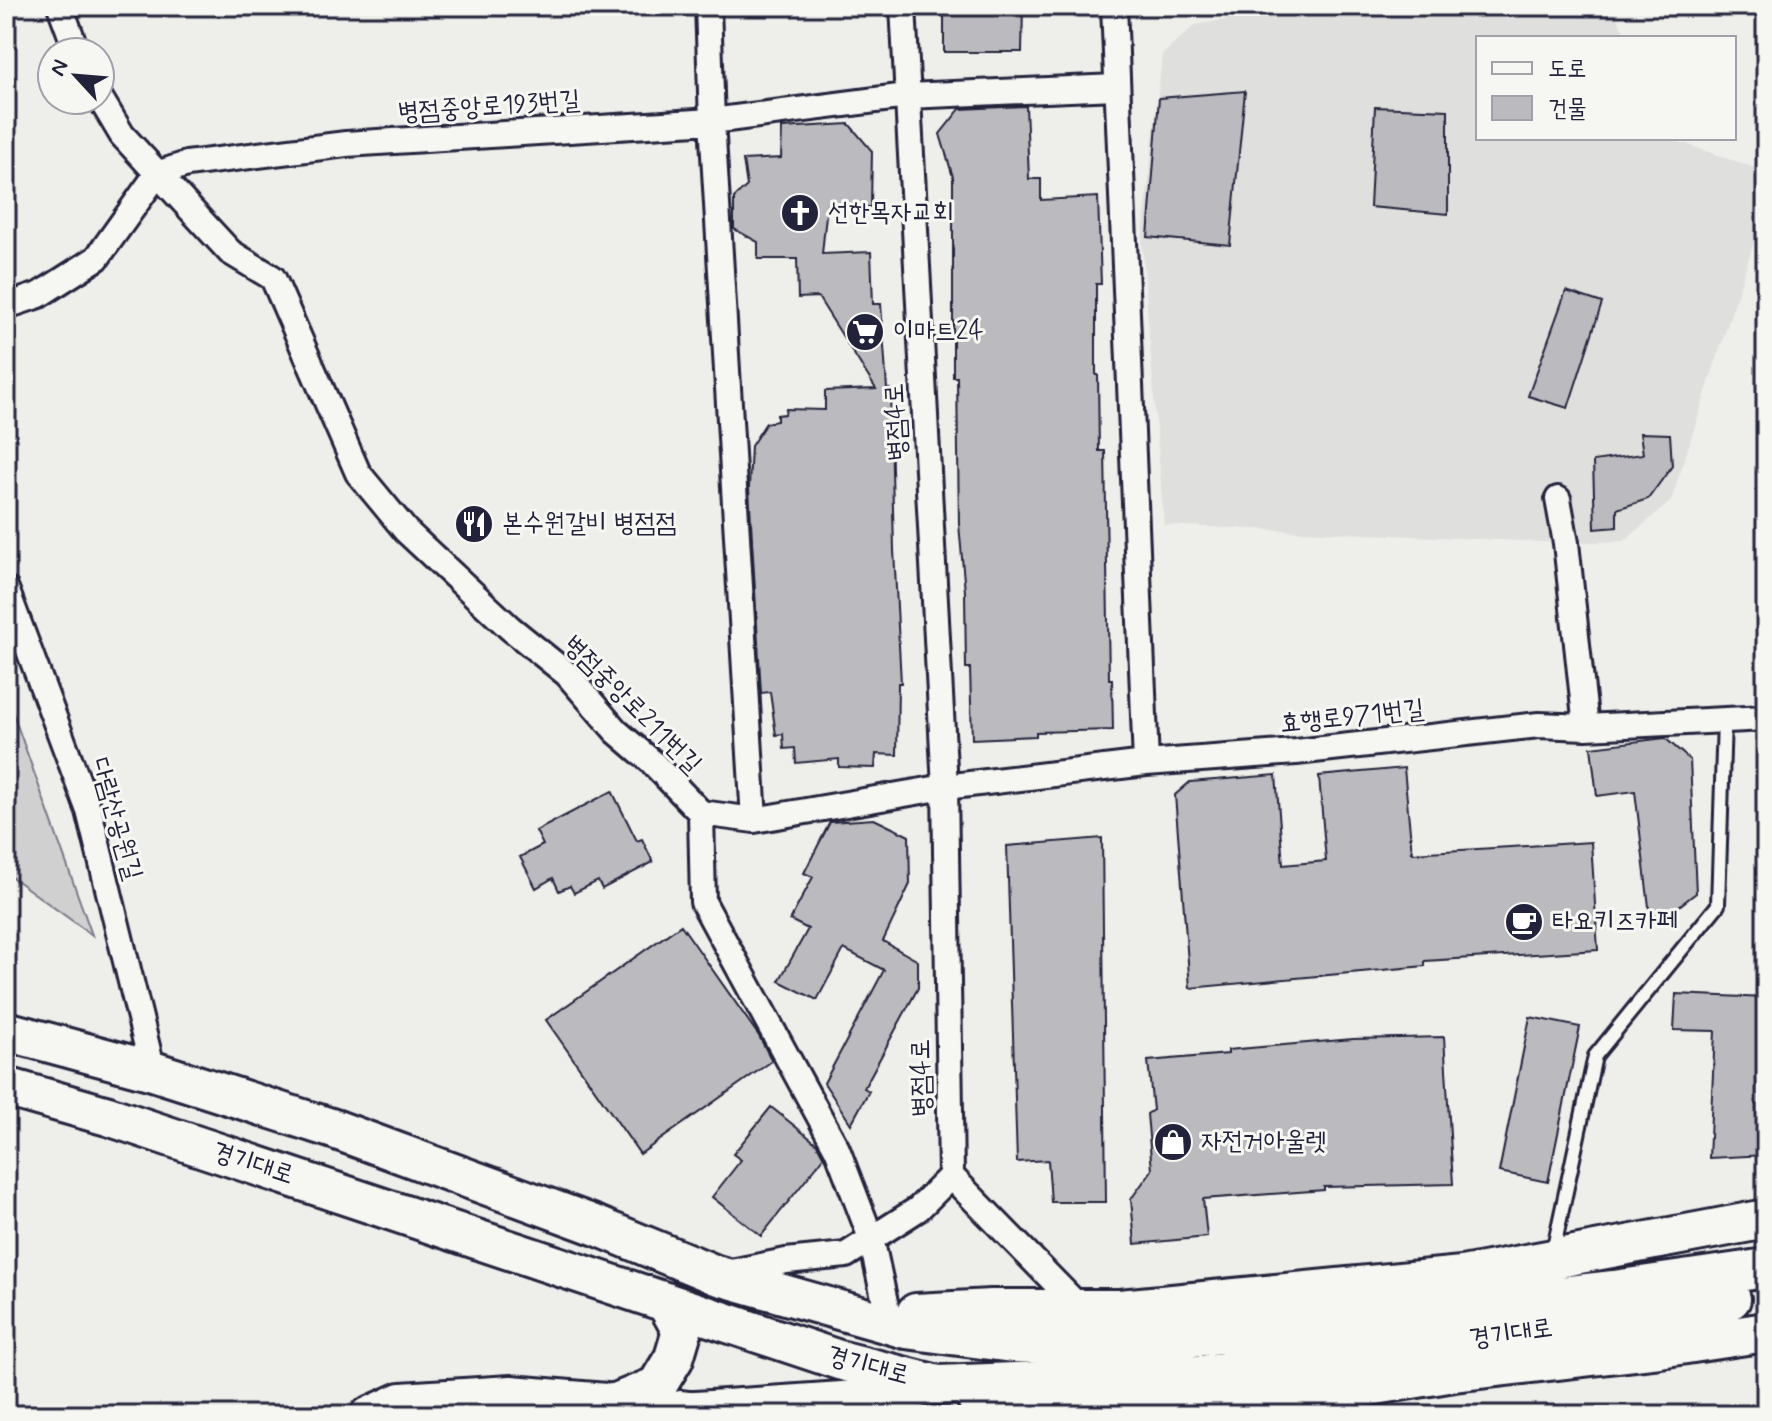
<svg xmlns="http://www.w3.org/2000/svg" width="1772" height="1421" viewBox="0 0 1772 1421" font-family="Mynerve,'Poor Story',sans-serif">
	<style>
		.built { fill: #dfdfde }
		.green { fill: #d0d0d1; stroke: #797986; stroke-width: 2 }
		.building { fill: #bbbbbf; stroke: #22223b; stroke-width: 2 }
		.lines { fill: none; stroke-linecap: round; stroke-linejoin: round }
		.lane-casing { stroke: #22223b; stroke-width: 18 }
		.street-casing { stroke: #22223b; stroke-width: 30 }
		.secondary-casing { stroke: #22223b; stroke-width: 40 }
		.primary-casing { stroke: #22223b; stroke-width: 44 }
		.lane { stroke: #f6f6f2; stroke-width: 12 }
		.street { stroke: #f6f6f2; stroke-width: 24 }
		.secondary { stroke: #f6f6f2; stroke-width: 34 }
		.primary { stroke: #f6f6f2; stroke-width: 38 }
		.labels { text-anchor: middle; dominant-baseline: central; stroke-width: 6; stroke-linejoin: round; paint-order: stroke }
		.street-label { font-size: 26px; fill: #22223b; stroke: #f6f6f2 }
		.poi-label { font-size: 26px; fill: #22223b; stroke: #f6f6f2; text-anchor: start }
	</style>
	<rect width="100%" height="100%" fill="#eeeeeb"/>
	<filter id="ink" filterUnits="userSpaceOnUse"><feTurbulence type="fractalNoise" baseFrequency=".0125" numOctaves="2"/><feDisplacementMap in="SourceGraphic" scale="16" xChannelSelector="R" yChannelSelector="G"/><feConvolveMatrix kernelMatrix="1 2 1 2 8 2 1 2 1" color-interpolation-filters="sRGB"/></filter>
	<g filter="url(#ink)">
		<path class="built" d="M 1300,6 L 1611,6 L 1627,38 L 1478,38 L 1478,138 L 1678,138 L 1680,142 L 1755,168 L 1760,223 L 1671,501 L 1624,541 L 1566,543 L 1164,525 L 1142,243 L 1162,55 L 1195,25 Z"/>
		<path class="green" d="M 6,694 L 92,935 L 6,873 Z"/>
		<path class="building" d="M 944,6 L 1023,6 L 1022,52 L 944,52 Z
			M 1245,91 L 1230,245 L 1148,237 L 1159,98 Z
			M 1026,106 L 1029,179 L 1041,179 L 1041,200 L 1098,197 L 1101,284 L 1096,284 L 1096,375 L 1098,375 L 1099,451 L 1105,451 L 1109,679 L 1112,679 L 1113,730 L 1036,732 L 1036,736 L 972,739 L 970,668 L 966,668 L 965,592 L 959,524 L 957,377 L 953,377 L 953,177 L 940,134 L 960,109 Z
			M 1375,107 L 1448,110 L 1448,214 L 1370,207 Z
			M 849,124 L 872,151 L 871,207 L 827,205 L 822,254 L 871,252 L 873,304 L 881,304 L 887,389 L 890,389 L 894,550 L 901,683 L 898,683 L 897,755 L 876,754 L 875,768 L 839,767 L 839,759 L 796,763 L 795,748 L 784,749 L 783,734 L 776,735 L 770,692 L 761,693 L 749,488 L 751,446 L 766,423 L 777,421 L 777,415 L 785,414 L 786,409 L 825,410 L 825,391 L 876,389 L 818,297 L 798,298 L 797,259 L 758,259 L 758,242 L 734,229 L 734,198 L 747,186 L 743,160 L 781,158 L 782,128 Z
			M 1566,291 L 1602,303 L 1568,408 L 1528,396 Z
			M 1640,433 L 1670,434 L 1672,466 L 1648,499 L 1617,509 L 1617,527 L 1595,529 L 1593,461 L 1643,454 Z
			M 1665,738 L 1690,760 L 1696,893 L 1670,913 L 1650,915 L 1635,791 L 1597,796 L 1591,747 Z
			M 1404,768 L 1412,853 L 1591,842 L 1598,950 L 1425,961 L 1425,966 L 1190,988 L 1175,795 L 1190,782 L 1276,775 L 1283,865 L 1326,861 L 1319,776 Z
			M 612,791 L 637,841 L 642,839 L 653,862 L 602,889 L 598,881 L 574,893 L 570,886 L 559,891 L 553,878 L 536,888 L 520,857 L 543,845 L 536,831 Z
			M 874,819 L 909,836 L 910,884 L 883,941 L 918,961 L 918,988 L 864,1088 L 869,1091 L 851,1124 L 824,1083 L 884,970 L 844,949 L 817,1000 L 779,981 L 808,929 L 790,920 L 813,877 L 804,873 L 830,822 Z
			M 1102,838 L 1106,1202 L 1051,1202 L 1048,1160 L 1017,1162 L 1007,846 Z
			M 681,925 L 759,1036 L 772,1061 L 640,1154 L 546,1020 Z
			M 1676,994 L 1766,998 L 1766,1155 L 1709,1158 L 1715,1031 L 1674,1030 Z
			M 1530,1017 L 1580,1027 L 1548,1182 L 1499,1172 Z
			M 1444,1037 L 1453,1184 L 1324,1187 L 1324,1190 L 1203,1199 L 1207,1237 L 1135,1244 L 1131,1199 L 1152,1170 L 1147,1114 L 1153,1110 L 1148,1061 L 1228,1054 L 1228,1050 L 1353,1039 Z
			M 771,1107 L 817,1144 L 824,1157 L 761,1236 L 712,1197 L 741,1160 L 733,1154 Z"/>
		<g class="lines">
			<defs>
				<path id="lane" d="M 1553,1252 L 1595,1056 L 1718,905 L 1724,720"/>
				<path id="street" d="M 60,6 L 77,52
					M 903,6 L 945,787 L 951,1176
					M 1114,6 L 1146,763
					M 100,98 L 122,135 L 230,252 L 273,278 L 358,473 L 406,531 L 510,628 L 567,674 L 616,731 L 651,761 L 701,813 L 703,902 L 837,1149 L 871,1238 L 890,1325
					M 6,306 L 39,295 L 97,258 L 157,174 L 187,164 L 346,144 L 712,121 L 708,6
					M 1558,499 L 1566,543 L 1586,727
					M 6,589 L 89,811 L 153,1071
					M 701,813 L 754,820 L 945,787 L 1146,763 L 1296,752 L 1539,725 L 1586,727 L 1766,718
					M 754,820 L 712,121 L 907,96 L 1116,87
					M 951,1176 L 1081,1309
					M 726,1273 L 786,1261 L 846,1255 L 918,1209 L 951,1176"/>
				<path id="secondary" d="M 368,1415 L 401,1400 L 511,1393 L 618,1402 L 681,1410 L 901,1395 L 938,1385"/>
				<path id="primary" d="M 6,1031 L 153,1071 L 334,1129 L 597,1226 L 716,1275 L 906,1329 L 1012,1343 L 1131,1344 L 1614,1290 L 1766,1268
					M 6,1087 L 108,1116 L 839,1360 L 938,1385 L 1200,1375 L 1564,1326 L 1731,1299
					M 916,1313 L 991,1309 L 1120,1309 L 1462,1276 L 1766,1219
					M 975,1396 L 1025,1410 L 1183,1410 L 1327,1393 L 1454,1372 L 1653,1349 L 1766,1332
					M 618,1402 L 657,1386 L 674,1358 L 682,1331 L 666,1302
					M 681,1410 L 723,1415"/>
			</defs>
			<use href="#lane" class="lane-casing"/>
			<use href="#street" class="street-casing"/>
			<use href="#secondary" class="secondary-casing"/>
			<use href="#primary" class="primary-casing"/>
			<use href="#lane" class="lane"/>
			<use href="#street" class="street"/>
			<use href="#secondary" class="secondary"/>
			<use href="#primary" class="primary"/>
		</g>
	</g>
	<defs>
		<symbol id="church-disc" viewBox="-11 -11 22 22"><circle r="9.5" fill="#22223b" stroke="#f6f6f2"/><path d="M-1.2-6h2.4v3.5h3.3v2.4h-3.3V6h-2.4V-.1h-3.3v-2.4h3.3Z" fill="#fff"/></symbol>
		<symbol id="supermarket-disc" viewBox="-11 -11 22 22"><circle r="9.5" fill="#22223b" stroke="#f6f6f2"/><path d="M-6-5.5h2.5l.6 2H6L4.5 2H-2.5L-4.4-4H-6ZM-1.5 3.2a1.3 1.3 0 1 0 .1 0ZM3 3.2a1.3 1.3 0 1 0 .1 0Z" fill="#fff"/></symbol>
		<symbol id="restaurant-disc" viewBox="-11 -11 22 22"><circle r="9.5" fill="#22223b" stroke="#f6f6f2"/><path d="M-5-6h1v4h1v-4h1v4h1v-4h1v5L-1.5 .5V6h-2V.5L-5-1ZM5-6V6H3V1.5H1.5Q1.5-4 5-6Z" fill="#fff"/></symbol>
		<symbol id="cafe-disc" viewBox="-11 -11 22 22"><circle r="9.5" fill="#22223b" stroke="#f6f6f2"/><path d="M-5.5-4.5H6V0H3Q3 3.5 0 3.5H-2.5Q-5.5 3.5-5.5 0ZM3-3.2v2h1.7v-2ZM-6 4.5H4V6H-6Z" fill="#fff"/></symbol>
		<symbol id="shop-disc" viewBox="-11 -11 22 22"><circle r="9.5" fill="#22223b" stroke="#f6f6f2"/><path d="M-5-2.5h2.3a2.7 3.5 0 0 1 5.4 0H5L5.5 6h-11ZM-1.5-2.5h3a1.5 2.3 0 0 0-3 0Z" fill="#fff"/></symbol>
	</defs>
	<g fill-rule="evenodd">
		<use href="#church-disc" x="778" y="191" width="44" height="44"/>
		<use href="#supermarket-disc" x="843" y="310" width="44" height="44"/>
		<use href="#restaurant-disc" x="452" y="502" width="44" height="44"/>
		<use href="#cafe-disc" x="1502" y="900" width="44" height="44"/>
		<use href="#shop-disc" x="1151" y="1120" width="44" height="44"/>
	</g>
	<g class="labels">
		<g class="street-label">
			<text transform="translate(489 107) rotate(-4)">병점중앙로193번길</text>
			<text transform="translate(897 422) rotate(-93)">병점4로</text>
			<text transform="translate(632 705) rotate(45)">병점중앙로211번길</text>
			<text transform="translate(1352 717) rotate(-6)">효행로971번길</text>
			<text transform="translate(116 819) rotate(74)">다람산공원길</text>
			<text transform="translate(922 1078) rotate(-91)">병점4로</text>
			<text transform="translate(253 1164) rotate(18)">경기대로</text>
			<text transform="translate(1511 1334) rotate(-8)">경기대로</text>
			<text transform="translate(868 1366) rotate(15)">경기대로</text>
		</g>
		<g class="poi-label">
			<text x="828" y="213">선한목자교회</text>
			<text x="893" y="332">이마트24</text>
			<text x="502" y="524">본수원갈비 병점점</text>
			<text x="1552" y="922">타요키즈카페</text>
			<text x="1201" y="1142">자전거아울렛</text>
		</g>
	</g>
	<rect width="1772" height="1421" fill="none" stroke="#f6f6f2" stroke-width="32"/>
	<rect x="16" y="16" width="1740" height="1389" fill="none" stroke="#22223b" stroke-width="3" filter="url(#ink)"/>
	<rect x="1476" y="36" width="260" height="104" fill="#f6f6f2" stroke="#a1a1a9" stroke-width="2"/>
	<rect x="1492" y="62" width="40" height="12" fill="#f6f6f2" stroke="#a1a1a9" stroke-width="2"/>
	<text x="1548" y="76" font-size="24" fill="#22223b">도로</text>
	<rect x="1492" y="96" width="40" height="24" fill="#bbbbbf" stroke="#a1a1a9" stroke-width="2"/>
	<text x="1548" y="116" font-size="24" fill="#22223b">건물</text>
	<g transform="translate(76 76) rotate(296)"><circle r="38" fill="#f6f6f2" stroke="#a1a1a9" stroke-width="2"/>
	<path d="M0-6L14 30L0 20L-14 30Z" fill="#22223b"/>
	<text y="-12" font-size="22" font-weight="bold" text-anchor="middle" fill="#22223b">N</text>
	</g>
</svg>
